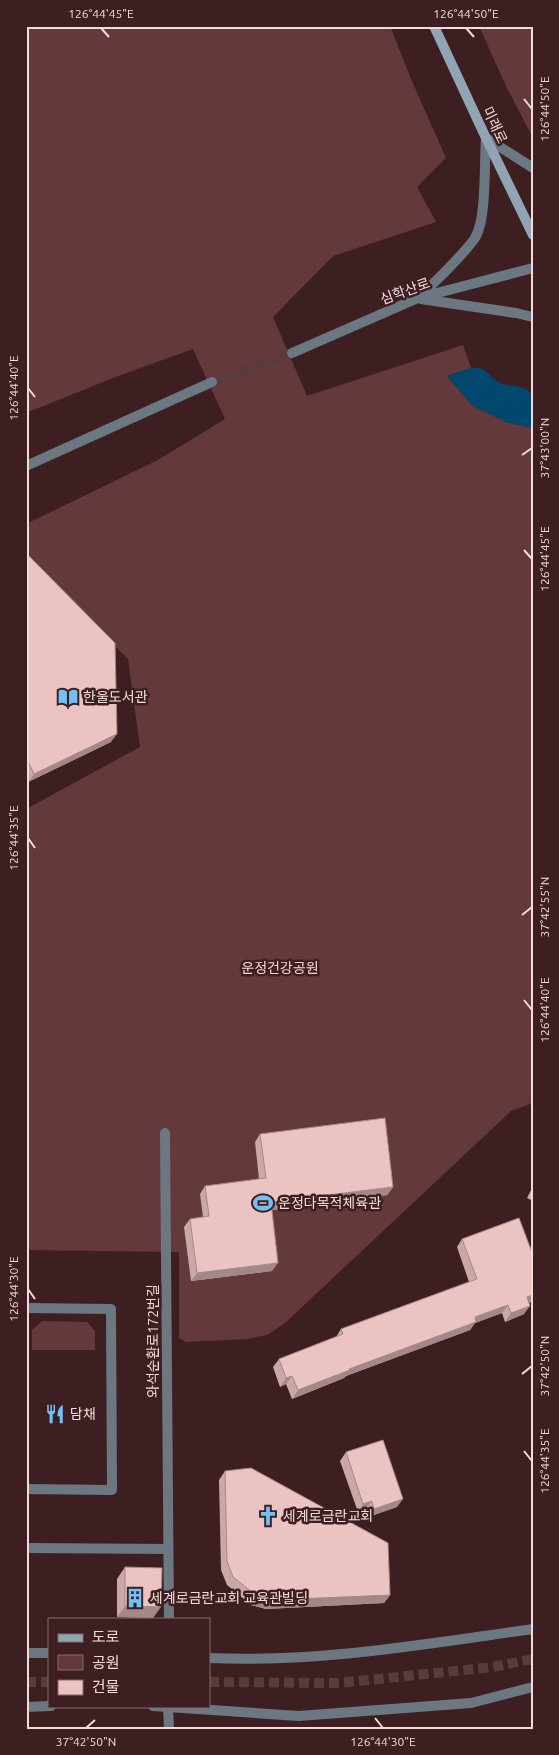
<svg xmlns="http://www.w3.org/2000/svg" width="559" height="1755" viewBox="0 0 559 1755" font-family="Ubuntu,'Noto Sans KR',sans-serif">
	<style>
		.green { fill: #64393b }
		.water { fill: #00486d }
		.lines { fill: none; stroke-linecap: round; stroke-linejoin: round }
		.tertiary-tunnel { stroke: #583b3d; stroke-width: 10; stroke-dasharray: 10 5; stroke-linecap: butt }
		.minor { stroke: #6b7881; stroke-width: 10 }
		.tertiary { stroke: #6b7881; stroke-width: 10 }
		.secondary { stroke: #90a4b3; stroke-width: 10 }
		.wall { fill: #caa8a8 }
		.shaded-wall { fill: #a48888 }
		.building { fill: #ebc3c3; stroke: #a48888 }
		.ticks { fill: none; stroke: #f1dcdc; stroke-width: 2 }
		.labels { text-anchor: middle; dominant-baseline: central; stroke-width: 5; stroke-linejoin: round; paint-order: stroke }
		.street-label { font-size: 14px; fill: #f1dcdc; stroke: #3d1f21 }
		.poi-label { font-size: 14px; fill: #f1dcdc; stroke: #3d1f21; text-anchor: start }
		.park-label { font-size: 14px; fill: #fcd2d3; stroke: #3d1f21 }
		.neatline { fill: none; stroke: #f1dcdc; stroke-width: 2 }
		.ticks-label { font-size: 12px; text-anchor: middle; fill: #f1dcdc }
	</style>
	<rect width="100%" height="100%" fill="#3d1f21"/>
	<path class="green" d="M 26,26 L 390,26 L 411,79 L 446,158 L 417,187 L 436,222 L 333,256 L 273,317 L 307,396 L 463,345 L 471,368 L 447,376 L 473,406 L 506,422 L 533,428 L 533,1103 L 511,1111 L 285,1323 L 267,1335 L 247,1339 L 186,1342 L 179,1338 L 179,1252 L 26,1250 L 26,809 L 140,747 L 128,659 L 26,558 L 26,524 L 158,460 L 225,419 L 193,349 L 118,376 L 26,413 Z
		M 479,26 L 533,26 L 533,138 L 506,86 Z
		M 42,1321 L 87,1322 L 95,1331 L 95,1350 L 32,1350 L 32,1330 Z"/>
	<path class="water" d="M 471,368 C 490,368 485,374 499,382 C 510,389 522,382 533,395 L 533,428 L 506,422 L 473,406 L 447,376 Z"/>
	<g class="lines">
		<path class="tertiary-tunnel" d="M 212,382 L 292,353
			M 26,1682 L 49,1682
			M 209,1682 L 340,1683 L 493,1667 L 533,1659"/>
		<path class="minor" d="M 165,1133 L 169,1619
			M 26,1308 L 111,1309 L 112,1490 L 26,1489
			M 26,1548 L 168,1549
			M 168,1706 L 169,1729"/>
		<path class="tertiary" d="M 419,298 C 436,280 461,258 475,238 C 487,219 484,163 486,138 L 533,168
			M 421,299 L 516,313 L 533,317
			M 292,353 L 418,298 L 533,268
			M 26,466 L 212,382
			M 26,1653 L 49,1653
			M 209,1658 C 318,1663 425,1644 533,1629
			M 153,1706 L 299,1716 L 471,1703 L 533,1687
			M 26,1707 L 51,1706"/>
		<path class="secondary" d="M 434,26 L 486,138 L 533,235"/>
	</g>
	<path class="wall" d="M 26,553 L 111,742 L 28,782 L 26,778 Z
		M 260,1134 L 393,1187 L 387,1195 L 271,1210 L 272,1271 L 191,1281 L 184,1227 L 190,1219 L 203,1217 L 200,1194 L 205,1186 L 259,1179 L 255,1142 Z
		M 533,1186 L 533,1201 L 527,1198 Z
		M 462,1239 L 533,1255 L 533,1301 L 529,1303 L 524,1314 L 505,1322 L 502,1313 L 475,1323 L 470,1330 L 346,1376 L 344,1378 L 292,1399 L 286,1384 L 280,1387 L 273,1367 L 279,1359 L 336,1337 L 341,1329 L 469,1282 L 457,1247 Z
		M 346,1452 L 397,1507 L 368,1517 L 366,1509 L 358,1512 L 340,1461 Z
		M 225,1471 L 390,1595 L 384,1603 L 266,1609 L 251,1605 L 227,1585 L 221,1570 L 219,1480 Z
		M 125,1567 L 153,1618 L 117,1617 L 117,1579 Z"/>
	<path class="shaded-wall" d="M 117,734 L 111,742 L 28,782 L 34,774 Z
		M 393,1187 L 387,1195 L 265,1211 L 271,1202 Z
		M 278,1263 L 272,1271 L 191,1281 L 197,1273 Z
		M 533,1295 L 533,1301 L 521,1306 L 527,1297 Z
		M 508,1305 L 502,1313 L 475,1323 L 470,1330 L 346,1376 L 344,1378 L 292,1399 L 298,1390 L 475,1317 Z
		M 530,1306 L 524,1314 L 505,1322 L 511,1313 Z
		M 292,1376 L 286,1384 L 280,1387 L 286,1378 Z
		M 403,1499 L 397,1507 L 368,1517 L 374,1509 Z
		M 372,1501 L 366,1509 L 358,1512 L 363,1504 Z
		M 390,1595 L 384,1603 L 266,1609 L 251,1605 L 257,1596 Z
		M 125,1606 L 161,1607 L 153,1618 L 117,1617 Z"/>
	<path class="building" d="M 26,553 L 115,643 L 117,734 L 34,774 L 26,757 Z
		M 385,1118 L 393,1187 L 271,1202 L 278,1263 L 197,1273 L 190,1219 L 209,1216 L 205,1186 L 266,1178 L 260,1134 Z
		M 519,1218 L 533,1255 L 533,1295 L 527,1297 L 530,1306 L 511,1313 L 508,1305 L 475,1317 L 476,1322 L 349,1369 L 350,1370 L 298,1390 L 292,1376 L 286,1378 L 279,1359 L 343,1334 L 341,1329 L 477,1279 L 462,1239 Z
		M 383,1440 L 403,1499 L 374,1509 L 372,1501 L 363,1504 L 346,1452 Z
		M 251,1468 L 388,1543 L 390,1595 L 272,1600 L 257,1596 L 233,1577 L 227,1561 L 225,1471 Z
		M 125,1567 L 162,1568 L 161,1607 L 125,1606 Z"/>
	<path class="ticks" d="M 101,28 L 109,37M 466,28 L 474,37M 524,99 L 532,109M 28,388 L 35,397M 522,455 L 532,448M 524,550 L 532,559M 28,838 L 35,848M 522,915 L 532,907M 524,1000 L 532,1010M 28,1289 L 35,1299M 522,1374 L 532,1366M 524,1451 L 532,1461M 375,1718 L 383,1728M 86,1728 L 95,1720"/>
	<defs>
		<symbol id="library-bare" viewBox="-9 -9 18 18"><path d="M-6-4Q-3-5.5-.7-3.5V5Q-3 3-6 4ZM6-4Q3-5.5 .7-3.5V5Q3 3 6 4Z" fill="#72c1f5" stroke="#3d1f21" stroke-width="2.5" paint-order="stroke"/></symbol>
		<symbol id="stadium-bare" viewBox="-9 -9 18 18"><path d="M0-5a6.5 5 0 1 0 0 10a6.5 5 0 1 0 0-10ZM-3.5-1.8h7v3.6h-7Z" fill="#72c1f5" stroke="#3d1f21" stroke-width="2.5" paint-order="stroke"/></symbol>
		<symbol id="restaurant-bare" viewBox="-9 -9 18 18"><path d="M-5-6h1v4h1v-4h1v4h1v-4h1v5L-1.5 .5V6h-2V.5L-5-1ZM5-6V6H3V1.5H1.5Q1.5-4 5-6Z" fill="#72c1f5" stroke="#3d1f21" stroke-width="2.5" paint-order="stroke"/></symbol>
		<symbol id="church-bare" viewBox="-9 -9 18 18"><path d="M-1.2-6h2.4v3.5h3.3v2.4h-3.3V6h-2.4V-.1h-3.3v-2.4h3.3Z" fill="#72c1f5" stroke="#3d1f21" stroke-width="2.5" paint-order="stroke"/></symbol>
		<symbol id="building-bare" viewBox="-9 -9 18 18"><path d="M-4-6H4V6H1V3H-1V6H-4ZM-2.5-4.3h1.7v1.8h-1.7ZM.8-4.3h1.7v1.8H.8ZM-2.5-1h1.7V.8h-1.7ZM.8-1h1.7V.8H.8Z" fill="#72c1f5" stroke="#3d1f21" stroke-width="2.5" paint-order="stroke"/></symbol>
	</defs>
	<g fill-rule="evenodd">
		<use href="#library-bare" x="54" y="683" width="28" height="28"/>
		<use href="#stadium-bare" x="249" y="1189" width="28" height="28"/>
		<use href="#restaurant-bare" x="41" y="1400" width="28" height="28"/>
		<use href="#church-bare" x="254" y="1502" width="28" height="28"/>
		<use href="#building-bare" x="121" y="1584" width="28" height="28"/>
	</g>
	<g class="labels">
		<g class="street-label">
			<text transform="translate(495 125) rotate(65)">미래로</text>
			<text transform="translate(405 291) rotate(-20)">심학산로</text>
			<text transform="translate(153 1341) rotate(-90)">와석순환로172번길</text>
		</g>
		<g class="poi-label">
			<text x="83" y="697">한울도서관</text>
			<text x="278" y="1203">운정다목적체육관</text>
			<text x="70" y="1414">담채</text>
			<text x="283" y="1516">세계로금란교회</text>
			<text x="150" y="1598">세계로금란교회 교육관빌딩</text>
		</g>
		<g class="park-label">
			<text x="280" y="968">운정건강공원</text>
		</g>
	</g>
	<rect width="559" height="1755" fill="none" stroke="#3d1f21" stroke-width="55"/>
	<rect x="48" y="1618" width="162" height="90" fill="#3d1f21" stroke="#856b6c"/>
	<rect x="58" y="1634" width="25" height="8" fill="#90a4b3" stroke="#856b6c"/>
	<text x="92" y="1642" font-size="15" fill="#f1dcdc">도로</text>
	<rect x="58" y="1655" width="25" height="15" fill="#64393b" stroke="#856b6c"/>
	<text x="92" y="1668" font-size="15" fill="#f1dcdc">공원</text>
	<rect x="58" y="1680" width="25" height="15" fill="#ebc3c3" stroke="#856b6c"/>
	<text x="92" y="1692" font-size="15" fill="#f1dcdc">건물</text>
	<rect x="28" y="28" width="504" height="1700" class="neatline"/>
	<g class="ticks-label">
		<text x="101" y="18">126°44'45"E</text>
		<text x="466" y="18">126°44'50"E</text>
		<text transform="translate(545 109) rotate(-90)" y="4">126°44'50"E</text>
		<text transform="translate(14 388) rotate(-90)" y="4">126°44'40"E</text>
		<text transform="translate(545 448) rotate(-90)" y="4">37°43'00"N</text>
		<text transform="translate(545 559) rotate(-90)" y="4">126°44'45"E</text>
		<text transform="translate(14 838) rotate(-90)" y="4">126°44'35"E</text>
		<text transform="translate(545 907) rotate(-90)" y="4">37°42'55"N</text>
		<text transform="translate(545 1010) rotate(-90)" y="4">126°44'40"E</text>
		<text transform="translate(14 1289) rotate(-90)" y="4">126°44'30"E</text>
		<text transform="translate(545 1366) rotate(-90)" y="4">37°42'50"N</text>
		<text transform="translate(545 1461) rotate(-90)" y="4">126°44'35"E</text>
		<text x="86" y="1746">37°42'50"N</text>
		<text x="383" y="1746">126°44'30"E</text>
	</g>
</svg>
